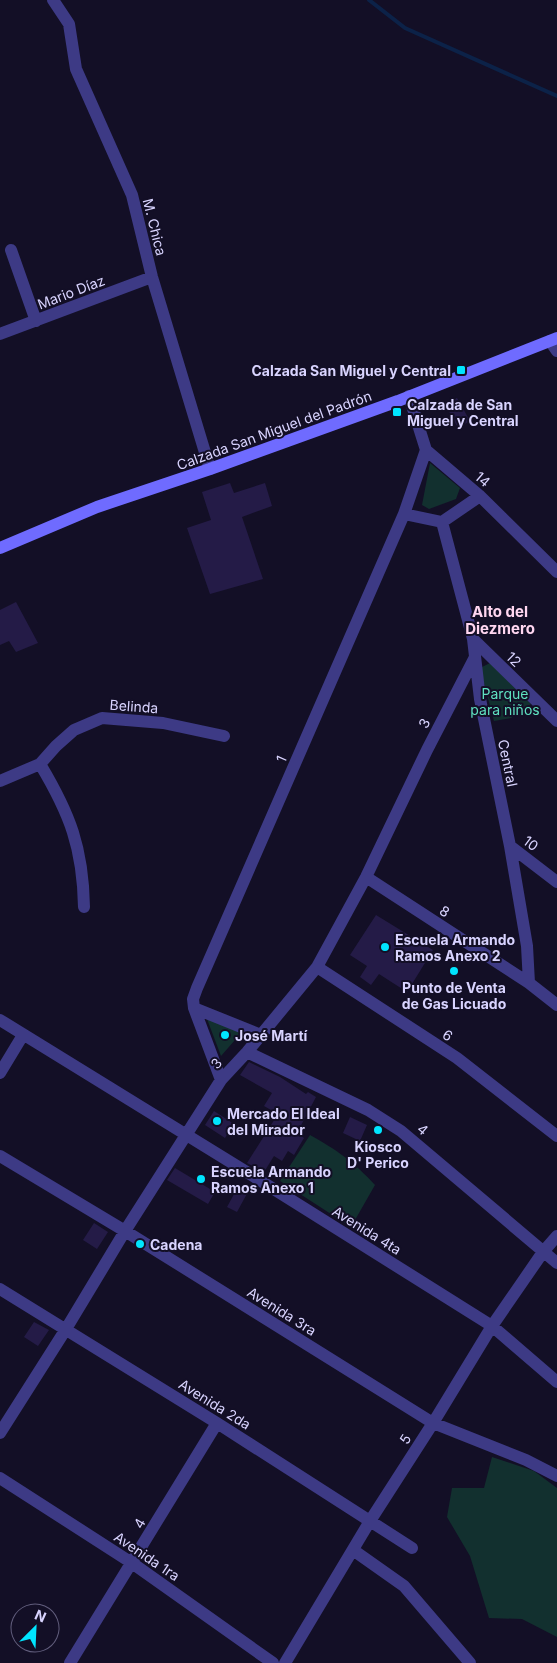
<svg xmlns="http://www.w3.org/2000/svg" width="557" height="1663" viewBox="0 0 557 1663" font-family="Inter,sans-serif">
	<style>
		.green { fill: #12302f }
		.lines { fill: none; stroke-linecap: round; stroke-linejoin: round }
		.stream { stroke: #0c2248; stroke-width: 4 }
		.building { fill: #241b47 }
		.street { stroke: #3d3a85; stroke-width: 12 }
		.secondary { stroke: #6f6bff; stroke-width: 12 }
		.poi-dot { fill: #00e5ff; stroke: #130f26; stroke-width: 2 }
		.labels { text-anchor: middle; dominant-baseline: central; stroke-width: 4; stroke-linejoin: round; paint-order: stroke }
		.street-label { font-size: 14px; fill: #d9d4ff; stroke: #130f26 }
		.poi-label { font-size: 14px; font-weight: bold; fill: #d9d4ff; stroke: #130f26; text-anchor: start }
		.park-label { font-size: 14px; fill: #5fe0c0; stroke: #130f26 }
		.neighbourhood-label { font-size: 15px; font-weight: bold; fill: #ffd6f0; stroke: #130f26 }
	</style>
	<rect width="100%" height="100%" fill="#130f26"/>
	<path class="green" d="M 430,463 L 460,488 L 456,499 L 429,509 L 422,505 Z
		M 490,663 L 531,704 L 511,718 L 494,721 L 480,668 Z
		M 207,1019 L 242,1032 L 221,1056 Z
		M 310,1135 C 337,1150 354,1162 375,1185 L 351,1227 L 280,1181 Z
		M 492,1457 L 534,1471 L 557,1488 L 557,1637 L 522,1619 L 489,1618 L 470,1556 L 447,1517 L 452,1488 L 484,1488 Z"/>
	<g class="lines">
		<path class="stream" d="M 369,0 L 405,28 L 557,96"/>
	</g>
	<path class="building" d="M 457,398 L 470,421 L 458,428 L 445,404 Z
		M 230,483 L 234,493 L 265,483 L 272,506 L 242,517 L 263,579 L 210,594 L 187,528 L 211,520 L 202,492 Z
		M 16,602 L 38,643 L 16,652 L 9,641 L 0,645 L 0,610 Z
		M 376,915 L 433,950 L 407,992 L 379,974 L 371,985 L 360,977 L 367,966 L 350,955 Z
		M 249,1062 L 280,1077 L 306,1094 L 308,1092 L 316,1097 L 297,1133 L 304,1138 L 294,1155 L 288,1151 L 282,1161 L 274,1156 L 264,1172 L 247,1163 L 278,1114 L 264,1106 L 272,1093 L 240,1075 Z
		M 214,1111 L 234,1124 L 225,1138 L 205,1125 Z
		M 350,1117 L 367,1125 L 360,1141 L 343,1133 Z
		M 175,1168 L 215,1192 L 208,1204 L 167,1180 Z
		M 239,1185 L 249,1190 L 237,1212 L 227,1207 Z
		M 94,1223 L 108,1232 L 97,1249 L 83,1240 Z
		M 34,1322 L 49,1330 L 38,1346 L 24,1337 Z"/>
	<g class="lines">
		<path class="street" d="M 53,0 L 69,24 L 76,69 L 132,195 L 152,277 L 210,469
			M 11,250 L 36,321
			M 0,334 L 152,277
			M 550,341 L 557,351
			M 409,396 L 426,450 L 480,496 L 557,572
			M 404,514 L 442,522 L 480,496
			M 442,522 L 473,639 L 480,699 L 510,846 L 527,946 L 529,983
			M 473,639 L 557,721
			M 40,764 C 70,814 83,848 84,907
			M 0,781 L 40,764 L 56,746 L 74,730 L 102,718 L 163,723 L 224,736
			M 510,846 L 557,882
			M 366,877 L 529,983 L 557,1005
			M 317,967 L 457,1058 L 557,1136
			M 194,1008 L 261,1035
			M 0,1020 L 253,1176 L 492,1326 L 557,1382
			M 247,1052 L 368,1110 L 401,1131 L 557,1263
			M 0,1073 L 23,1035
			M 221,1080 L 194,1008 L 193,999 L 197,988 L 404,514 L 426,450
			M 0,1156 L 125,1231 L 433,1423 L 526,1460 L 557,1476
			M 0,1289 L 217,1423 L 412,1548
			M 0,1433 L 66,1329 L 125,1231 L 221,1080 L 247,1052 L 317,967 L 366,877 L 427,750 L 474,659
			M 0,1478 L 132,1563 L 273,1663
			M 353,1550 L 404,1586 L 470,1663
			M 70,1663 L 217,1423
			M 285,1663 L 370,1521 L 433,1423 L 492,1326 L 543,1252 L 557,1236"/>
		<path class="secondary" d="M 0,548 L 97,507 L 210,469 L 398,401 L 557,338"/>
	</g>
	<g class="poi-dot">
		<rect x="456" y="365" width="10" height="10" rx="2.5"/>
		<rect x="392" y="407" width="10" height="10" rx="2.5"/>
		<circle cx="385" cy="947" r="5"/>
		<circle cx="454" cy="971" r="5"/>
		<circle cx="225" cy="1035" r="5"/>
		<circle cx="217" cy="1121" r="5"/>
		<circle cx="378" cy="1130" r="5"/>
		<circle cx="201" cy="1179" r="5"/>
		<circle cx="140" cy="1244" r="5"/>
	</g>
	<g class="labels">
		<g class="street-label">
			<text transform="translate(155 227) rotate(76)">M. Chica</text>
			<text transform="translate(71 292) rotate(-21)">Mario Díaz</text>
			<text transform="translate(274 430) rotate(-20)">Calzada San Miguel del Padrón</text>
			<text transform="translate(483 479) rotate(41)">14</text>
			<text transform="translate(514 659) rotate(44)">12</text>
			<text transform="translate(134 706) rotate(4)">Belinda</text>
			<text transform="translate(424 723) rotate(-62)">3</text>
			<text transform="translate(281 759) rotate(-66)">1</text>
			<text transform="translate(508 763) rotate(78)">Central</text>
			<text transform="translate(531 843) rotate(37)">10</text>
			<text transform="translate(445 911) rotate(33)">8</text>
			<text transform="translate(448 1035) rotate(33)">6</text>
			<text transform="translate(216 1063) rotate(-48)">3</text>
			<text transform="translate(423 1129) rotate(41)">4</text>
			<text transform="translate(367 1230) rotate(32)">Avenida 4ta</text>
			<text transform="translate(282 1311) rotate(32)">Avenida 3ra</text>
			<text transform="translate(215 1404) rotate(32)">Avenida 2da</text>
			<text transform="translate(405 1439) rotate(-57)">5</text>
			<text transform="translate(139 1523) rotate(-59)">4</text>
			<text transform="translate(147 1556) rotate(34)">Avenida 1ra</text>
		</g>
		<g class="poi-label">
			<text x="451" y="370" text-anchor="end">Calzada San Miguel y Central</text>
			<text x="407" y="404">Calzada de San<tspan x="407" dy="16">Miguel y Central</tspan></text>
			<text x="395" y="939">Escuela Armando<tspan x="395" dy="16">Ramos Anexo 2</tspan></text>
			<text x="454" y="987" text-anchor="middle">Punto de Venta<tspan x="454" dy="16">de Gas Licuado</tspan></text>
			<text x="235" y="1035">José Martí</text>
			<text x="227" y="1113">Mercado El Ideal<tspan x="227" dy="16">del Mirador</tspan></text>
			<text x="378" y="1146" text-anchor="middle">Kiosco<tspan x="378" dy="16">D' Perico</tspan></text>
			<text x="211" y="1171">Escuela Armando<tspan x="211" dy="16">Ramos Anexo 1</tspan></text>
			<text x="150" y="1244">Cadena</text>
		</g>
		<g class="park-label">
			<text x="505" y="693">Parque<tspan x="505" dy="16">para niños</tspan></text>
		</g>
		<g class="neighbourhood-label">
			<text x="500" y="611">Alto del<tspan x="500" dy="17">Diezmero</tspan></text>
		</g>
	</g>
	<g transform="translate(35 1628) rotate(24)"><circle r="24" fill="#130f26" stroke="#625e7d"/>
	<path d="M0-4L9 19L0 12L-9 19Z" fill="#00e5ff"/>
	<text y="-8" font-size="14" font-weight="bold" text-anchor="middle" fill="#d9d4ff">N</text>
	</g>
</svg>
